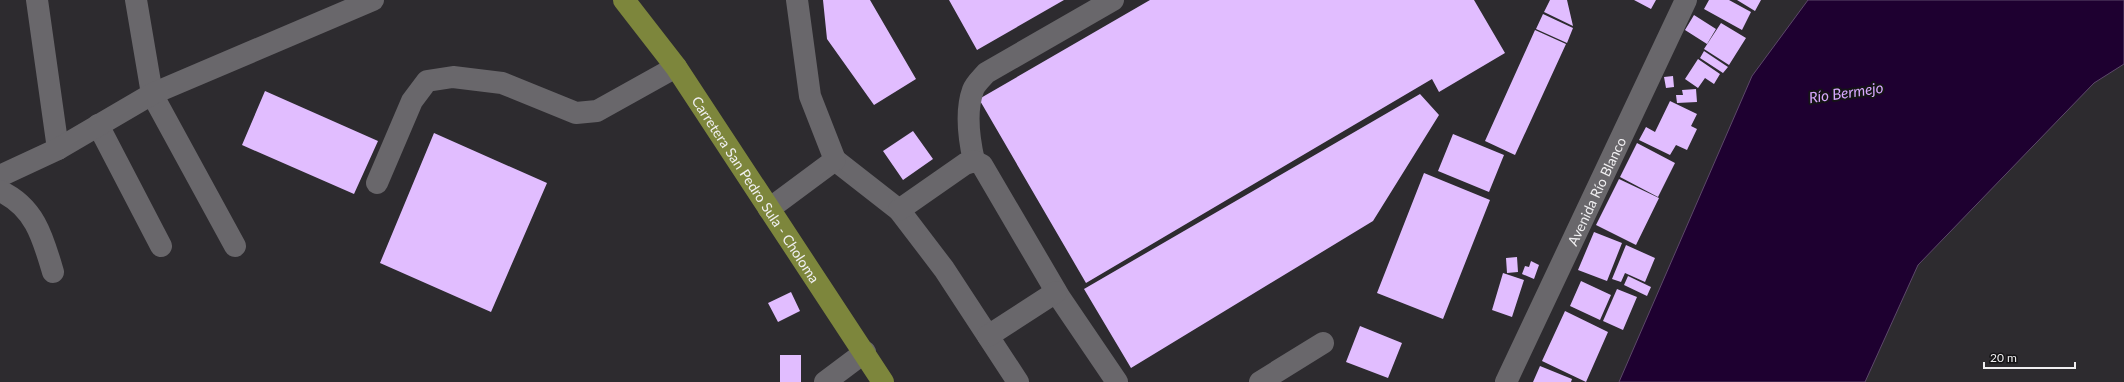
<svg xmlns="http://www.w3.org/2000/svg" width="2124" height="382" viewBox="0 0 2124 382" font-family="Lato,sans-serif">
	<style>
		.water { fill: #1e0030; stroke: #5d486a }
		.building { fill: #e1bdff }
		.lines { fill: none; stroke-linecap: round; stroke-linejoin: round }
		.minor { stroke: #69676b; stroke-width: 22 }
		.major { stroke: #7d863c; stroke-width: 22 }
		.labels { text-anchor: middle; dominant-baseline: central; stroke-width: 4; stroke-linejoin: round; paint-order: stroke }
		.street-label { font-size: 14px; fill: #f0eff1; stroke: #151416 }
		.water-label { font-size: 15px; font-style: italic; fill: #d8a8fe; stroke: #151416 }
	</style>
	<rect width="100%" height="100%" fill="#2d2b2f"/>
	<path class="water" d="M 1808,0 L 2124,0 L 2124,64 L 2094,83 L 1918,265 L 1865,382 L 1619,382 L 1752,76 Z"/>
	<path class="building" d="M 823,0 L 870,0 L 916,79 L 874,105 L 827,39 Z
		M 949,0 L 1064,0 L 977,50 Z
		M 1150,0 L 1474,0 L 1505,53 L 1439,92 L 1432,79 L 1086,283 L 979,99 Z
		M 1550,0 L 1567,0 L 1573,26 L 1544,12 Z
		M 1634,0 L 1656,0 L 1651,9 Z
		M 1709,0 L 1729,0 L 1751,12 L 1742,30 L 1704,9 Z
		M 1737,0 L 1761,0 L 1755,11 Z
		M 1543,14 L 1573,28 L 1567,43 L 1536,29 Z
		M 1694,15 L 1716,29 L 1707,44 L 1685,30 Z
		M 1721,23 L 1746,38 L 1729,65 L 1704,49 Z
		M 1535,30 L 1566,44 L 1515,155 L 1485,141 Z
		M 1704,51 L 1728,67 L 1723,73 L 1700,58 Z
		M 1698,59 L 1720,74 L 1714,84 L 1705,78 L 1698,88 L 1685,79 Z
		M 1673,76 L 1674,87 L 1666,88 L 1664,77 Z
		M 1696,89 L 1697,102 L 1677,103 L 1676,95 L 1683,95 L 1682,90 Z
		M 265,91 L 378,141 L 354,194 L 242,145 Z
		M 1420,94 L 1439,115 L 1373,221 L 1131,368 L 1084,289 Z
		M 1670,101 L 1697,114 L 1691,126 L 1697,129 L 1687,150 L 1676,145 L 1670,155 L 1639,140 L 1646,127 L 1655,132 Z
		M 913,131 L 933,159 L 903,180 L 883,151 Z
		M 434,133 L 547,183 L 491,312 L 380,263 Z
		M 1453,134 L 1504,155 L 1489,192 L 1438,171 Z
		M 1637,143 L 1675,163 L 1658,197 L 1620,177 Z
		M 1424,173 L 1490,200 L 1443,319 L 1377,293 Z
		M 1619,179 L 1659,198 L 1636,245 L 1596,225 Z
		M 1594,232 L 1622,243 L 1607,281 L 1578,270 Z
		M 1626,245 L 1655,258 L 1645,282 L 1625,273 L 1621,282 L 1612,279 Z
		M 1517,257 L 1518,272 L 1507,273 L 1506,258 Z
		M 1531,261 L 1539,265 L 1534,279 L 1522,274 L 1525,266 L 1529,267 Z
		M 1503,273 L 1524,280 L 1512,317 L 1492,310 Z
		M 1628,276 L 1651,287 L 1647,296 L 1624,285 Z
		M 1581,281 L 1611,295 L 1600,320 L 1570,306 Z
		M 1617,289 L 1637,297 L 1623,330 L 1603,321 Z
		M 791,292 L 800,311 L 778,322 L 768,303 Z
		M 1565,311 L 1608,332 L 1586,382 L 1542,361 Z
		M 1360,326 L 1402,343 L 1388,378 L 1346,362 Z
		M 780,355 L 801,355 L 801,382 L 780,382 Z
		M 1540,366 L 1572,379 L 1571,382 L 1533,382 Z"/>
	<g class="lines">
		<g class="minor">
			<path d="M 37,0 L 58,149"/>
			<path d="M 136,0 L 152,94 L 235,246"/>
			<path d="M 98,125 L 161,246"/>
			<path d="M 835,160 L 899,210 L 944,269 L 1018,382"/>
			<path d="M 974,161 C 969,139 965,112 973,90 C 975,84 982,78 986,73 L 1113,0"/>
			<path d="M 0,176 L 58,149 L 152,94 L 373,0"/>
			<path d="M 377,183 L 412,101 L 427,81 L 453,77 L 502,83 L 576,113 L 597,111 L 676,67"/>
			<path d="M 0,191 C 35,207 43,238 53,272"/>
			<path d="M 769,209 L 835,160 L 810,96 L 797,0"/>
			<path d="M 899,210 L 965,164 L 974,161 L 982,165 L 1060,298 L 1117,382"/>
			<path d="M 988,336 L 1056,292"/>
			<path d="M 825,382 L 865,352"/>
			<path d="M 1260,382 L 1323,343"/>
			<path id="s1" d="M 1506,382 L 1686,0"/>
		</g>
		<path class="major" id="s2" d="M 624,0 L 676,67 L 883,382"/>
	</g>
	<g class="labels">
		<g class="street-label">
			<text stroke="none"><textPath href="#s2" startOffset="231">Carretera San Pedro Sula - Choloma</textPath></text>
			<text stroke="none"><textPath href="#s1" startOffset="211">Avenida Río Blanco</textPath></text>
		</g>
		<g class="water-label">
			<text transform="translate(1846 92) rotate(-8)">Río Bermejo</text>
		</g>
	</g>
	<path d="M1984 362v6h91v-6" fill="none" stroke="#f0eff1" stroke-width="2"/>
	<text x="1990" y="362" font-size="12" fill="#f0eff1" stroke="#151416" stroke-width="3" paint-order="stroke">20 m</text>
</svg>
